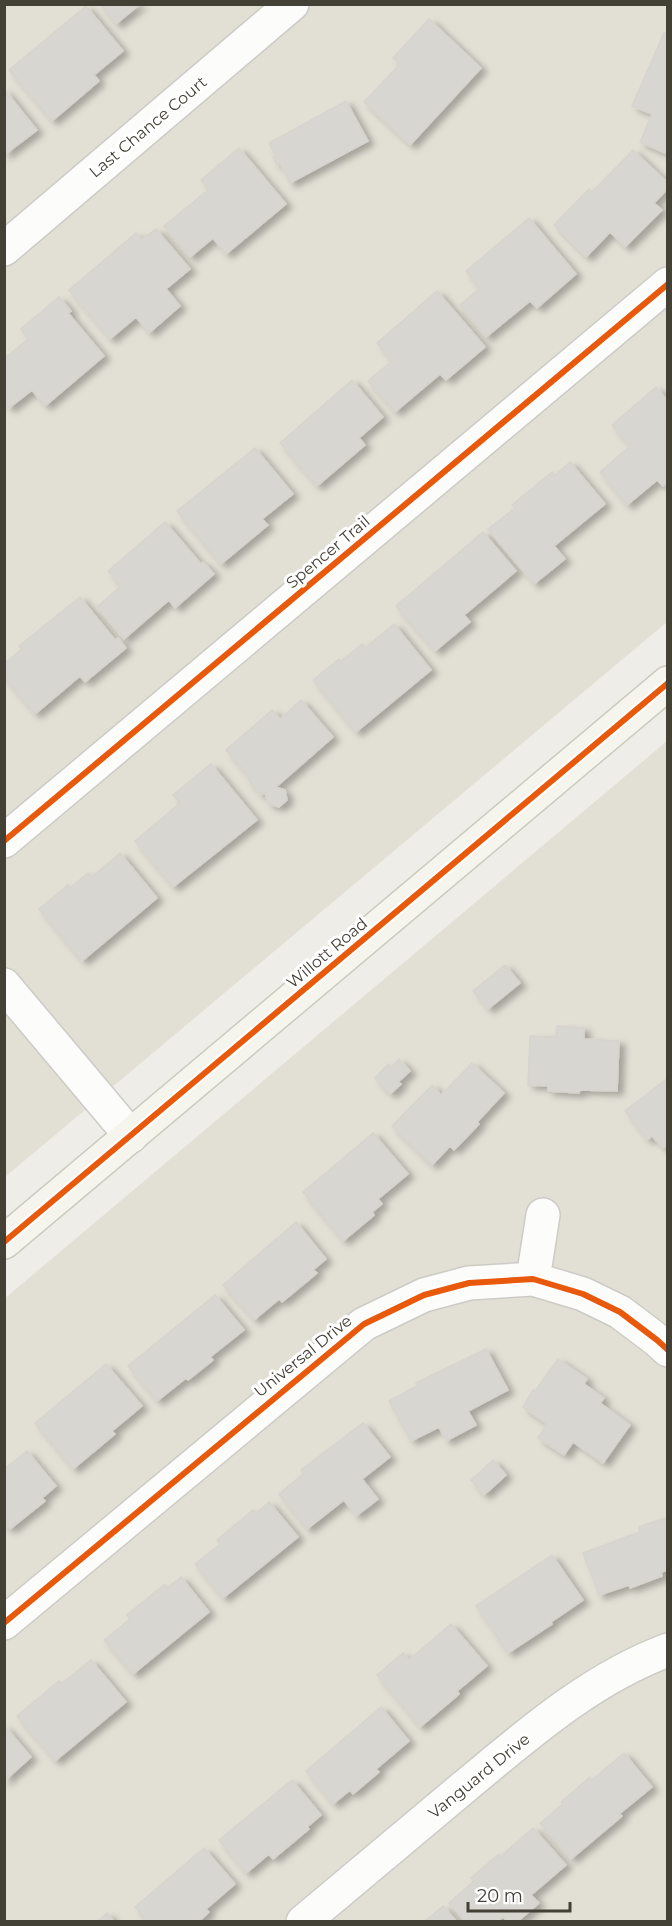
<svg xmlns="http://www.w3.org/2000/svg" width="672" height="1926" viewBox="0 0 672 1926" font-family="Montserrat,sans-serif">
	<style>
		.residential { fill: #e2e0d5 }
		.building { fill: #d7d6d0; stroke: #d6d4cd; stroke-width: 1.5; filter: url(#shadow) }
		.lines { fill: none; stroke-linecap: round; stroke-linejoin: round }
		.minor-casing { stroke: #cccbc5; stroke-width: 36 }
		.secondary-casing { stroke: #cccbbf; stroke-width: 36 }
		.minor { stroke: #fcfcfb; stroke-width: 33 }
		.secondary { stroke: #f6f5ed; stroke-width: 33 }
		.cycleway-casing { stroke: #fff; stroke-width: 10 }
		.cycleway { stroke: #e8590c; stroke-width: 6 }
		.labels { text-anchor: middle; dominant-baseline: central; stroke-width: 6; stroke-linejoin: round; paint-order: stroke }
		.street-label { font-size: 16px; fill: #434035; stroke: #fff }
	</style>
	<defs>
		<filter id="shadow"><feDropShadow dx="6" dy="4" stdDeviation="3" flood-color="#0004"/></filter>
	</defs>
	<rect width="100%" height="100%" fill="#eeede7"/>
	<path class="residential" d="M 5,5 L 667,5 L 667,622 L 5,1177 Z
		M 667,741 L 667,1921 L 5,1921 L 4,1299 Z"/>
	<path class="building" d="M 100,4 L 140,4 L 116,24 Z
		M 86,6 L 123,51 L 94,75 L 99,81 L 52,121 L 9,70 Z
		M 429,19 L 481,68 L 410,145 L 364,102 L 400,64 L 393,58 Z
		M 664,33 L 668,34 L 668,154 L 640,142 L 652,114 L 632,106 Z
		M 4,89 L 37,130 L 4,155 Z
		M 346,101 L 368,141 L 290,183 L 280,163 L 277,165 L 273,157 L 276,156 L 269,143 Z
		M 239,148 L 286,204 L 226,254 L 213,238 L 190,257 L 164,226 L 209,189 L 201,180 Z
		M 633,150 L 668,183 L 668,188 L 654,203 L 662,210 L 625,247 L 610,232 L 586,257 L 554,225 L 589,189 L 592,192 Z
		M 529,218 L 576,274 L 537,308 L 530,301 L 486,337 L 460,305 L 480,288 L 466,271 Z
		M 156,229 L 190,269 L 166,289 L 180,306 L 149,333 L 136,317 L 110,339 L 69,290 L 136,233 L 141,240 Z
		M 437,291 L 485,347 L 446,380 L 440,374 L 395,412 L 368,381 L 392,361 L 377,343 Z
		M 59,297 L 71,311 L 68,313 L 104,356 L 45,406 L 32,390 L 9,408 L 4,403 L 4,359 L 28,339 L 21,329 Z
		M 352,380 L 383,417 L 359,438 L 365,445 L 317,486 L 280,443 Z
		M 656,387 L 668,401 L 668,482 L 663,486 L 657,480 L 627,505 L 600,472 L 630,446 L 612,425 Z
		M 255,448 L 293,494 L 262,519 L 268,525 L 221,564 L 177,511 Z
		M 570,462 L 605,504 L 554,546 L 565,559 L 534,584 L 488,529 L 515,508 L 512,505 L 552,472 L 555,475 Z
		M 165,522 L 201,564 L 203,562 L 214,574 L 175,608 L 169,600 L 124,639 L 97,607 L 121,586 L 108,571 Z
		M 483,532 L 516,571 L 464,615 L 470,622 L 435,651 L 396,606 Z
		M 80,597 L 115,640 L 118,638 L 126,648 L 85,682 L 80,676 L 35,714 L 4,677 L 4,664 L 22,649 L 19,646 Z
		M 394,624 L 431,670 L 356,732 L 313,680 L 339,659 L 341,661 L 362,644 L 365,648 Z
		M 301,700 L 333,737 L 276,787 L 285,790 L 287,800 L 279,807 L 268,804 L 265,792 L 261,795 L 248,780 L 250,778 L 226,750 L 272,710 L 280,719 Z
		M 211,764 L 257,820 L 173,887 L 135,841 L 180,803 L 173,795 Z
		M 120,853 L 157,898 L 82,961 L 39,909 L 68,885 L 70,888 L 88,873 L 92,877 Z
		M 505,965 L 520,983 L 488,1009 L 473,991 Z
		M 557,1026 L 584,1028 L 584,1039 L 619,1041 L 617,1091 L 580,1090 L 579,1093 L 548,1091 L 548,1086 L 528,1085 L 530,1036 L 556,1037 Z
		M 399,1059 L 410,1071 L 398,1082 L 401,1084 L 390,1094 L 375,1078 L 388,1064 L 391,1067 Z
		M 472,1063 L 504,1093 L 477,1122 L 479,1124 L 454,1150 L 450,1146 L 432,1165 L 392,1126 L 432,1085 L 441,1095 Z
		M 668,1078 L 668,1146 L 667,1145 L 663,1148 L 652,1136 L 647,1140 L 625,1111 Z
		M 373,1133 L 408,1174 L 378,1199 L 382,1204 L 372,1212 L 374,1215 L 343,1241 L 303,1192 Z
		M 296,1222 L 326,1259 L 313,1270 L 317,1273 L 282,1302 L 279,1299 L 254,1320 L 223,1285 Z
		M 215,1295 L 244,1330 L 210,1357 L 213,1360 L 188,1380 L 186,1378 L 157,1401 L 128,1366 Z
		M 486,1349 L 508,1390 L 468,1411 L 476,1425 L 446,1441 L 439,1427 L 411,1441 L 389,1401 L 417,1386 L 416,1383 Z
		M 558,1359 L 587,1379 L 584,1384 L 604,1398 L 600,1403 L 630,1425 L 603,1463 L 573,1442 L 564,1455 L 538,1438 L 547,1424 L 523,1407 L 533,1390 L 535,1391 Z
		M 106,1364 L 142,1406 L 112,1431 L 115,1434 L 73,1469 L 35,1423 Z
		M 363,1423 L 390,1457 L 362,1479 L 378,1499 L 356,1516 L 344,1500 L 307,1529 L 279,1494 L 303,1474 L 301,1470 Z
		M 27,1451 L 56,1486 L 42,1498 L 45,1501 L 10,1529 L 7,1525 L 4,1527 L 4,1469 Z
		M 493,1460 L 506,1475 L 484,1495 L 471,1480 Z
		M 269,1502 L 298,1537 L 223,1598 L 195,1564 L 220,1544 L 217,1540 L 253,1510 L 256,1513 Z
		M 668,1517 L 668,1570 L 661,1572 L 662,1576 L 630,1588 L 629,1585 L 599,1595 L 583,1553 L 640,1532 L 639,1527 Z
		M 552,1555 L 583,1600 L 551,1622 L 552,1624 L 508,1653 L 476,1606 Z
		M 181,1577 L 209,1612 L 133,1674 L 104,1640 L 130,1619 L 127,1615 L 164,1585 L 167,1588 Z
		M 451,1624 L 487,1666 L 457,1691 L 459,1694 L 420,1727 L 377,1675 L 403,1653 L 409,1660 Z
		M 91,1660 L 126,1702 L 55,1761 L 17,1716 L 59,1681 L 61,1684 Z
		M 381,1707 L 409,1741 L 376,1769 L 379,1772 L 353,1794 L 350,1790 L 333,1804 L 306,1771 Z
		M 4,1725 L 31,1757 L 4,1781 Z
		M 624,1753 L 652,1787 L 619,1814 L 622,1816 L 571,1859 L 540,1823 L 563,1804 L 561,1802 L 590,1777 L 592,1780 Z
		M 292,1780 L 321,1815 L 307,1827 L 309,1829 L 273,1859 L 269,1854 L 246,1873 L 219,1840 Z
		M 533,1828 L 566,1865 L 531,1895 L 539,1903 L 517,1922 L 508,1922 L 503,1917 L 497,1922 L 466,1922 L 449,1903 L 474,1881 L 471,1878 L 499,1854 L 500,1857 Z
		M 204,1848 L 235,1884 L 206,1909 L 209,1912 L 198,1922 L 148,1922 L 135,1907 Z
		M 443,1906 L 457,1922 L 424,1922 Z
		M 107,1913 L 114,1922 L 97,1922 Z"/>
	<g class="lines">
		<defs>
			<path id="minor" d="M 4,249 L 292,4
				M 4,841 L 668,284
				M 4,985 L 131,1136
				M 533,1279 L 543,1215
				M 4,1623 L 364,1324 L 424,1295 L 469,1283 L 533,1279 L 583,1294 L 620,1312 L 657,1340 L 668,1350
				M 303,1922 C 357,1877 411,1832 464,1787 C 527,1735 590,1679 668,1650"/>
			<path id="secondary" d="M 4,1242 L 668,683"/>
		</defs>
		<use href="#minor" class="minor-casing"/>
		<use href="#secondary" class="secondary-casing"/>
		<use href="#minor" class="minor"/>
		<use href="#secondary" class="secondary"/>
		<defs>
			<path id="cycleway" d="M 4,841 L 668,284
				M 4,1242 L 668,683
				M 4,1623 L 364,1324 L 424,1295 L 469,1283 L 533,1279 L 583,1294 L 620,1312 L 657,1340 L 668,1350"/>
		</defs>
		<use href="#cycleway" class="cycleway-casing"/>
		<use href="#cycleway" class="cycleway"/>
	</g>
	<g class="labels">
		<g class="street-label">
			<text transform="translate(148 127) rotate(-40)">Last Chance Court</text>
			<text transform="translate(328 552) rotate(-40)">Spencer Trail</text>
			<text transform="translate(327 953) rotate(-40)">Willott Road</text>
			<text transform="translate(303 1356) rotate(-39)">Universal Drive</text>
			<text transform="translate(479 1776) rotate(-39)">Vanguard Drive</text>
		</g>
	</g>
	<rect width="672" height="1926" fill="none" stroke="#434035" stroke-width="12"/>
	<path d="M468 1902v9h102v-9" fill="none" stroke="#434035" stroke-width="3"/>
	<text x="477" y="1902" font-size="18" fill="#434035" stroke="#ffffff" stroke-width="4.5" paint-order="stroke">20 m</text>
</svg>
